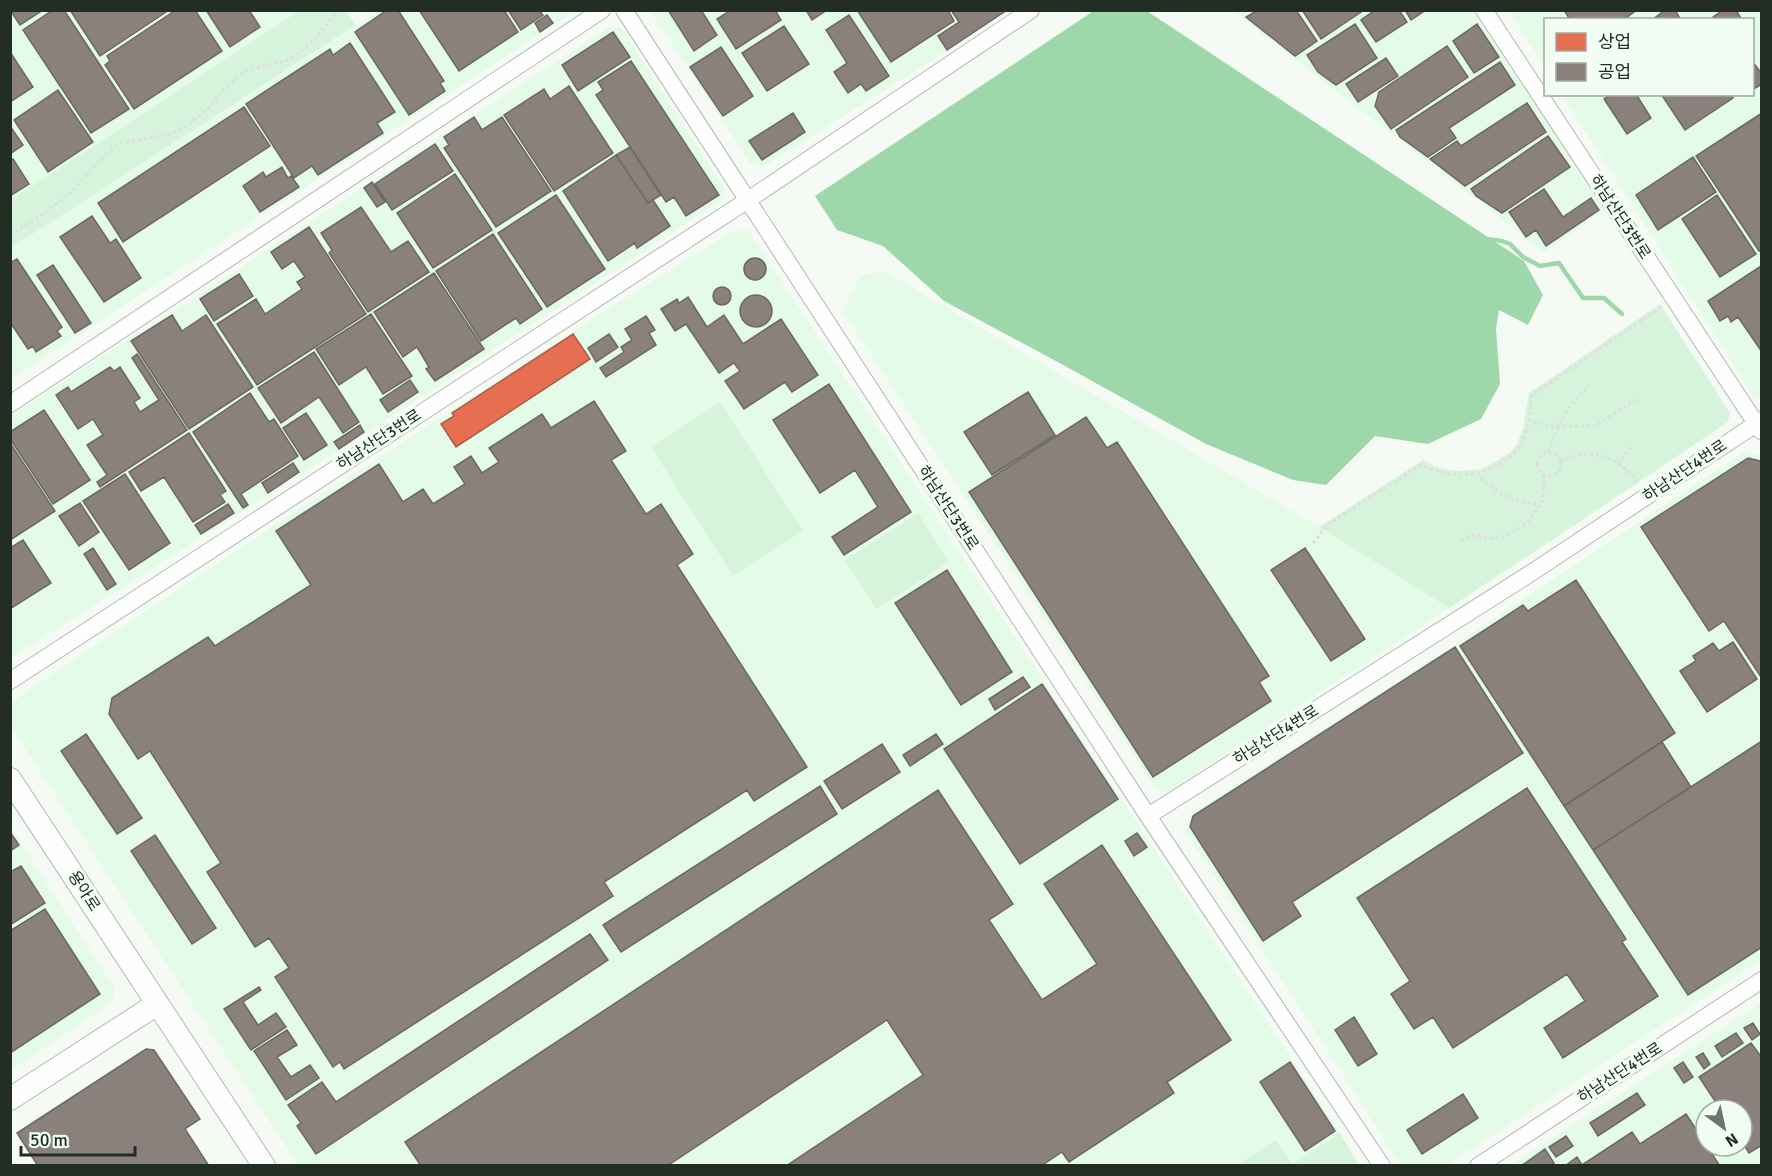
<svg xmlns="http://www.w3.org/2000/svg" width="1772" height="1176" viewBox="0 0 1772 1176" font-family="Signika,'Noto Sans KR',sans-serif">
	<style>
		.built { fill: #e4fbe8; fill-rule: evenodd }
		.green { fill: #d6f4db }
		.water { fill: #9ed7a9 }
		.shops { fill: #e76f51; stroke: #ac5b44; stroke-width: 1.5 }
		.industry { fill: #8a817c; stroke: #6b6862; stroke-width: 1.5 }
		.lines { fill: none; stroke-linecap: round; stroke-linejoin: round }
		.stream { stroke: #9ed7a9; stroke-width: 4.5 }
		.street-casing { stroke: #b1b9b2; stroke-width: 18 }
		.secondary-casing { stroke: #b1b9b2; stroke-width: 24 }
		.path { stroke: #dcdfdd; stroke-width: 3; stroke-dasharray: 3 3; stroke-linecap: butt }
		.street { stroke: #fefefe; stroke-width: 16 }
		.secondary { stroke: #fefefe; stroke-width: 22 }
		.labels { text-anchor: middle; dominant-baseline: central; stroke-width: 6; stroke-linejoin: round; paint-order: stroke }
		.street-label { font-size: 16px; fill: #222d24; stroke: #f2fdf3 }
	</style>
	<rect width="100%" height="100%" fill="#f5faf5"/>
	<path class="built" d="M 650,10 L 1010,11 L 763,167 L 750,163 Z
		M 11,11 L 299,11 L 11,200 Z
		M 379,11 L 575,11 L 11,379 L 11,248 Z
		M 1233,11 L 1473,11 L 1605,210 L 1544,252 Z
		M 1509,11 L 1761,11 L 1761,399 L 1754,397 L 1562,95 L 1752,94 L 1752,20 L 1546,20 L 1545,68 Z
		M 610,27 L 622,29 L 725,190 L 722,200 L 371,430 L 11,658 L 11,415 L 167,315 Z
		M 748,230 L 1340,1133 L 1359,1165 L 298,1165 L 11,727 L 10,706 L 21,695 L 281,521 L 599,315 L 731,232 Z
		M 884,271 L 1319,527 L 1449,608 L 1187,779 L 1170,791 L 1161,792 L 1153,784 L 842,310 L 861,276 Z
		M 1744,452 L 1759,455 L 1762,458 L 1761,960 L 1447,1165 L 1400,1165 L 1350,1085 L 1185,831 L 1191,814 L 1465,638 Z
		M 10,826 L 115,989 L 111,1003 L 11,1070 Z
		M 1761,1003 L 1761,1165 L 1511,1165 ZM 1706,1110 L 1742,1110 L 1742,1146 L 1706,1146 Z"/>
	<path class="green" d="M 299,11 L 346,11 L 356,25 L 11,248 L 11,200 Z
		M 1660,304 L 1730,413 L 1728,422 L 1569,529 L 1449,608 L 1319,527 L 1423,460 L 1440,468 L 1457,471 L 1482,469 L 1508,454 L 1517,444 L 1523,428 L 1529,393 Z
		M 720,402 L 803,531 L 733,576 L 651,447 Z
		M 918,513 L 949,562 L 876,609 L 845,560 Z
		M 1340,1133 L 1359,1165 L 1237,1165 L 1276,1140 L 1292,1164 Z"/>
	<path class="water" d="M 1095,10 L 1147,11 L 1524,261 L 1543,295 L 1528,325 L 1499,310 L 1496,329 L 1500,384 L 1481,419 L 1428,444 L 1375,436 L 1326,485 L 1293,480 L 1206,444 L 1054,360 L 944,301 L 883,246 L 837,230 L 815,196 Z"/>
	<path class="shops" d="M 573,334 L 590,359 L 456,447 L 441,424 L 454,416 L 452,413 Z"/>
	<path class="industry" d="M 10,10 L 43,10 L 20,25 Z
		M 53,10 L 64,10 L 129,109 L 91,133 L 23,30 Z
		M 70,10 L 169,10 L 100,56 Z
		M 176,10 L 195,10 L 222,51 L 134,109 L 105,65 L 110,61 L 107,56 Z
		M 206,10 L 249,10 L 260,27 L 230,47 Z
		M 387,10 L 398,10 L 444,81 L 440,83 L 445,91 L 409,115 L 355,32 Z
		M 419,10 L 504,10 L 518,32 L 459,71 Z
		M 508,10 L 539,10 L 543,15 L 521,30 Z
		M 668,10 L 701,10 L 717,35 L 694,51 Z
		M 731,10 L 775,10 L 781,20 L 736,49 L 717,19 Z
		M 806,10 L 827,10 L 812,20 Z
		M 857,10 L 948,10 L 954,21 L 891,62 Z
		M 951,10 L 1007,10 L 947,50 L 938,36 L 959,22 Z
		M 1254,10 L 1296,10 L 1317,41 L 1295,56 L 1246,17 L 1255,12 Z
		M 1302,10 L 1364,10 L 1321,39 Z
		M 1375,10 L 1399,10 L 1407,22 L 1376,42 L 1361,20 Z
		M 1405,10 L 1426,10 L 1411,20 Z
		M 1564,10 L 1637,10 L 1623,20 L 1570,20 Z
		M 1665,10 L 1675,10 L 1681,20 L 1652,20 Z
		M 1723,10 L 1736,10 L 1742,20 L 1709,20 Z
		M 547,15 L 553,23 L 540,32 L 535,23 Z
		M 849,15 L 889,76 L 866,91 L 861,84 L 848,93 L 834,72 L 847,63 L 826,30 Z
		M 1355,24 L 1377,58 L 1336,85 L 1318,72 L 1307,55 Z
		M 1477,24 L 1499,57 L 1474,73 L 1453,41 Z
		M 784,26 L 809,64 L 767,91 L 742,53 Z
		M 613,32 L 630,57 L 578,91 L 562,65 Z
		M 350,43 L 395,112 L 377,123 L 383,133 L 318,175 L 312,166 L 294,178 L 246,104 L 330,49 L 333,55 Z
		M 1447,46 L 1468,77 L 1391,129 L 1375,106 L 1379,92 Z
		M 721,47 L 753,96 L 723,116 L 690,67 Z
		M 10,52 L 33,87 L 10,102 Z
		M 1386,58 L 1398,76 L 1358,102 L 1346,84 Z
		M 631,61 L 719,195 L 686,216 L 674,197 L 666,202 L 596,95 L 603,90 L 598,82 Z
		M 1752,61 L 1762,74 L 1762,84 L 1752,90 Z
		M 1500,62 L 1515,85 L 1449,128 L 1456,138 L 1428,157 L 1400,137 L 1396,130 Z
		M 569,86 L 613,153 L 554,191 L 504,115 L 544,89 L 550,99 Z
		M 58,90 L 93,142 L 48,172 L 14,120 Z
		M 1611,94 L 1636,94 L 1651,118 L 1627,134 L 1604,99 Z
		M 1661,94 L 1731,94 L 1733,98 L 1685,130 Z
		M 1527,103 L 1546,132 L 1465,186 L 1430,159 L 1457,141 L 1461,146 Z
		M 244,107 L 270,146 L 123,242 L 98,203 Z
		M 793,113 L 805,132 L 762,160 L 749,141 Z
		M 1762,113 L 1762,125 L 1760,126 L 1762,129 L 1762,250 L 1759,251 L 1696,156 Z
		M 474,117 L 482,130 L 502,117 L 551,191 L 496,227 L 444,148 L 449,145 L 444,137 Z
		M 10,126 L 23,145 L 10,154 Z
		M 1548,136 L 1570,167 L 1502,213 L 1476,196 L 1471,189 Z
		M 435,144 L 453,171 L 392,210 L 375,184 Z
		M 630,147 L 661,195 L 648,203 L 616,155 Z
		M 616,155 L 648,203 L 653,200 L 670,226 L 637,248 L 635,243 L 608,261 L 563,191 Z
		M 1693,157 L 1716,192 L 1658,230 L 1636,195 Z
		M 13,159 L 29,184 L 10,196 L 10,160 Z
		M 282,167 L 288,178 L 291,176 L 299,187 L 260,212 L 243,186 L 263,172 L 266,177 Z
		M 455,174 L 492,230 L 433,268 L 397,213 Z
		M 372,182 L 385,202 L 377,207 L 364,188 Z
		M 1544,189 L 1563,217 L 1591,198 L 1599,210 L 1546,246 L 1536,230 L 1526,237 L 1509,212 Z
		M 556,195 L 605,269 L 547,307 L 498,233 Z
		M 1717,195 L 1756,254 L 1720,277 L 1682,219 Z
		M 361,207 L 391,252 L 408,241 L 429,272 L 368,312 L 329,253 L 332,250 L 321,233 Z
		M 92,216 L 110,243 L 116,239 L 141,278 L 104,302 L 60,237 Z
		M 309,227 L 366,314 L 257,385 L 217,324 L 256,299 L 265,314 L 302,289 L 297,282 L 305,277 L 294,261 L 282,269 L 271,252 Z
		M 493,234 L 542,309 L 520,324 L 516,318 L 481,341 L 436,271 Z
		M744 269a11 11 0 1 1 22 0a11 11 0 1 1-22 0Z
		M 17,259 L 62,327 L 57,331 L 61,336 L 36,352 L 33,346 L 28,349 L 10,322 L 10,263 Z
		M 53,265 L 91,323 L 75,333 L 37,275 Z
		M 1761,266 L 1762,266 L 1762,352 L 1738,317 L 1731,322 L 1728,316 L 1720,321 L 1708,301 Z
		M 434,273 L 484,349 L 435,381 L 426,369 L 429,367 L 417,347 L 403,357 L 374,312 Z
		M 239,274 L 253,296 L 214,321 L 200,299 Z
		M713 296a9 9 0 1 1 18 0a9 9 0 1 1-18 0Z
		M740 311a16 16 0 1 1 32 0a16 16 0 1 1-32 0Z
		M 688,297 L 707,327 L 724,315 L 743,344 L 781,319 L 818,375 L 792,392 L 785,382 L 744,409 L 725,381 L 740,371 L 734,363 L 719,373 L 686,324 L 675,331 L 661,309 L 677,299 L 679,303 Z
		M 371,314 L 412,376 L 383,394 L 366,367 L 339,385 L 316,349 Z
		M 172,315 L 182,331 L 206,315 L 253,387 L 189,429 L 131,341 Z
		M 646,316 L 655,330 L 649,333 L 656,345 L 606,377 L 600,368 L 624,352 L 621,347 L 632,340 L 625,329 Z
		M 609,334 L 618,347 L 596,362 L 588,348 Z
		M 314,352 L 359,422 L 343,433 L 319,397 L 281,423 L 258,388 Z
		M 137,354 L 187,430 L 100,487 L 97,482 L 107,475 L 87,445 L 103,435 L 93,419 L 78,429 L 56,395 L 68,387 L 71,392 L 110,367 L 114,371 L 120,367 L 140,398 L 134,402 L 140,412 L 159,400 L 132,358 Z
		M 410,380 L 418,392 L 388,412 L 380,400 Z
		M 829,384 L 911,512 L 844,555 L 832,537 L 878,507 L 855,470 L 820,493 L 773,420 Z
		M 1028,392 L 1055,435 L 992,475 L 964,432 Z
		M 250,393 L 269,422 L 274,419 L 298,456 L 241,494 L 248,505 L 243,508 L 193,432 Z
		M 594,401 L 626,451 L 611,460 L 646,514 L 661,504 L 693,554 L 677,565 L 807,767 L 754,801 L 747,790 L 604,882 L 613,896 L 344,1069 L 340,1062 L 333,1067 L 275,977 L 289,968 L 269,938 L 255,947 L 207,872 L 221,863 L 150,751 L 138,759 L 109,714 L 112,698 L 208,637 L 215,646 L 311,585 L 276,531 L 379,464 L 403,502 L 423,489 L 433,504 L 465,484 L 454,467 L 471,456 L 482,473 L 499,462 L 489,448 L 542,414 L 551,428 Z
		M 44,410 L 90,480 L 53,504 L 10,439 L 10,432 Z
		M 306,413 L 327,445 L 304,460 L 283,428 Z
		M 1086,417 L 1107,448 L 1117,442 L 1269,676 L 1259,682 L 1271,701 L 1153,777 L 969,492 Z
		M 360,425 L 364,432 L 339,449 L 334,442 Z
		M 189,433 L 226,491 L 220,495 L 225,502 L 193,522 L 164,477 L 141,491 L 129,472 Z
		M 10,443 L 55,511 L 10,540 Z
		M 1748,458 L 1760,461 L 1762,463 L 1761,677 L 1724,621 L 1709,631 L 1641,527 Z
		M 293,463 L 299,472 L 268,493 L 262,483 Z
		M 125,474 L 170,543 L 129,570 L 83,501 Z
		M 80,503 L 99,532 L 79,546 L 59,516 Z
		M 228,504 L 234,513 L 201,534 L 195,525 Z
		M 23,540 L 51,583 L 10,609 L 10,548 Z
		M 93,548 L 116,584 L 107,590 L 84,554 Z
		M 1305,548 L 1365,639 L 1331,661 L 1271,570 Z
		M 947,570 L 1012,672 L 961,705 L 895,603 Z
		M 1576,580 L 1675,733 L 1564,806 L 1460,646 L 1523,605 L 1528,611 Z
		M 1733,642 L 1757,679 L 1707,712 L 1680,671 L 1696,661 L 1693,656 L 1713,643 L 1719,651 Z
		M 1455,647 L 1523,753 L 1292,902 L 1301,916 L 1263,941 L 1190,827 L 1193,816 Z
		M 1023,677 L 1030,687 L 995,710 L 989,699 Z
		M 1042,684 L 1118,799 L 1020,864 L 944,749 Z
		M 86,734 L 142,818 L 117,834 L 61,751 Z
		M 936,734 L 943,744 L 910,766 L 903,755 Z
		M 1762,741 L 1762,947 L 1688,995 L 1593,850 Z
		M 1662,742 L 1691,787 L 1593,850 L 1564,806 Z
		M 882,744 L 900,772 L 842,809 L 824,781 Z
		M 820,786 L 837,814 L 621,952 L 603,925 Z
		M 1527,788 L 1626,939 L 1622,942 L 1658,996 L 1563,1058 L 1544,1028 L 1585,1001 L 1567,974 L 1453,1048 L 1433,1017 L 1414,1029 L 1391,994 L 1410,981 L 1357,898 Z
		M 938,790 L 1013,904 L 989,920 L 1042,1000 L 1097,964 L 1044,884 L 1102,845 L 1231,1040 L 1167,1082 L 1174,1093 L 1069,1162 L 1062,1152 L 1041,1166 L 786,1166 L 923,1075 L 887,1020 L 667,1166 L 421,1166 L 405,1142 Z
		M 10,832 L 19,845 L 10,851 Z
		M 1137,833 L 1147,847 L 1134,856 L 1125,841 Z
		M 155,835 L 216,928 L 192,944 L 131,851 Z
		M 21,866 L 45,903 L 10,925 L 10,872 Z
		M 45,909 L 100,994 L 10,1053 L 10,931 Z
		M 590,934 L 608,960 L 316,1154 L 297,1126 L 301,1123 L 288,1105 L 322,1082 L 336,1102 Z
		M 259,987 L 261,990 L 243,1002 L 258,1025 L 276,1013 L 286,1027 L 251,1050 L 224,1009 Z
		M 1354,1017 L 1377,1054 L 1358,1066 L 1335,1030 Z
		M 1753,1023 L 1760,1034 L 1752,1040 L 1744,1028 Z
		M 287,1030 L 297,1045 L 277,1057 L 291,1077 L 310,1065 L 319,1078 L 286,1100 L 254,1051 Z
		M 1736,1033 L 1743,1043 L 1722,1057 L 1715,1046 Z
		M 1751,1043 L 1762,1058 L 1762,1145 L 1749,1153 L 1742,1142 L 1742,1110 L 1721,1110 L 1699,1077 Z
		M 146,1049 L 154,1050 L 200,1119 L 185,1129 L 209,1166 L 38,1166 L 17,1133 Z
		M 1703,1053 L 1710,1064 L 1704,1069 L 1696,1057 Z
		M 1290,1062 L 1335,1131 L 1305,1151 L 1260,1082 Z
		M 1683,1062 L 1693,1077 L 1684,1083 L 1674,1068 Z
		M 1637,1093 L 1645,1105 L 1598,1136 L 1590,1123 Z
		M 1463,1094 L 1478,1118 L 1422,1154 L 1407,1130 Z
		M 1686,1114 L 1720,1166 L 1565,1166 L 1577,1157 L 1582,1165 L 1632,1132 L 1640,1144 Z
		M 1566,1136 L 1573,1146 L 1556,1157 L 1549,1147 Z
		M 1545,1149 L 1554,1163 L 1550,1166 L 1521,1166 Z"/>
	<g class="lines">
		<path class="stream" d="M 1487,239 L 1502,241 L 1510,244 L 1523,257 L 1540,266 L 1559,263 L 1583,298 L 1604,298 L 1622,314"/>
		<defs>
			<path id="street" d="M 624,10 L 1148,816 L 1382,1166
				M 1484,10 L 1761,431
				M 10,404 L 602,10
				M 10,681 L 748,200 L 1031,10
				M 1148,816 L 1531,573 L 1762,420
				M 1478,1166 L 1762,980"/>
			<path id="secondary" d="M 10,779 L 264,1166
				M 10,1099 L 157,1004"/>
		</defs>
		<use href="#street" class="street-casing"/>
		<use href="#secondary" class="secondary-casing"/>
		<path class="path" d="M 10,235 L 42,215 L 71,192 L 108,152 L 122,143 L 170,134 L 189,124 L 210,107 L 225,88 L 244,71 L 289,60 L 315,40 L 338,10
			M 1528,420 L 1552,427 L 1595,426 L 1638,398
			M1537 464a12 12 0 1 1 24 0a12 12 0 1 1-24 0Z
			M 1548,452 L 1558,427 L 1569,407 L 1589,385
			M 1561,461 C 1567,459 1573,456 1580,455 C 1603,451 1626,465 1638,483
			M 1618,463 L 1631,447
			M 1477,473 C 1489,469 1502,465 1511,456 C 1528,442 1530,415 1532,395 L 1663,306
			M 1461,540 C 1479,529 1482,541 1497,538 C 1516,534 1537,518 1542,499 C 1544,492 1544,483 1544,476
			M 1313,543 L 1327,525 L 1421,465 C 1444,474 1453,477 1477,473 C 1495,495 1513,500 1540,505"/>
		<use href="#street" class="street"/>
		<use href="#secondary" class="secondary"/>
	</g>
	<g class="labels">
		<g class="street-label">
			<text transform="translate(1620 217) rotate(57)">하남산단3번로</text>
			<text transform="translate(379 440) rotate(-33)">하남산단3번로</text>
			<text transform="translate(1685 471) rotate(-34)">하남산단4번로</text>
			<text transform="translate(948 508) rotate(57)">하남산단3번로</text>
			<text transform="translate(1276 735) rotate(-32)">하남산단4번로</text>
			<text transform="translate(84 891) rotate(57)">용아로</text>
			<text transform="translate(1620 1073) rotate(-33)">하남산단4번로</text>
		</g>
	</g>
	<rect width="1772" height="1176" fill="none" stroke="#222d24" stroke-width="24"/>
	<rect x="1544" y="18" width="210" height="78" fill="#f2fdf3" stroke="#9faaa0" stroke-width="1.5"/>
	<rect x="1556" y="33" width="30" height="18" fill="#e76f51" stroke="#9faaa0" stroke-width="1.5"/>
	<text x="1598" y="48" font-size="18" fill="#222d24">상업</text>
	<rect x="1556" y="63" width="30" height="18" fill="#8a817c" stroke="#9faaa0" stroke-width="1.5"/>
	<text x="1598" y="78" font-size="18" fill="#222d24">공업</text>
	<g transform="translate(1724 1128) rotate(147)"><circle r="28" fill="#f2fdf3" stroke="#9faaa0" stroke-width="1.5"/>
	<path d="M0-4.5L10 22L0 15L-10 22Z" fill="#6c756d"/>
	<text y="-9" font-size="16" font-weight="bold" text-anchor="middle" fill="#222d24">N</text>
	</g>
	<path d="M21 1146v9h114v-9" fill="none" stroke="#222d24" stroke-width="3"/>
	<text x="30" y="1146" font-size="18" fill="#222d24" stroke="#f2fdf3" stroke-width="4.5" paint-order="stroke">50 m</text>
</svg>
